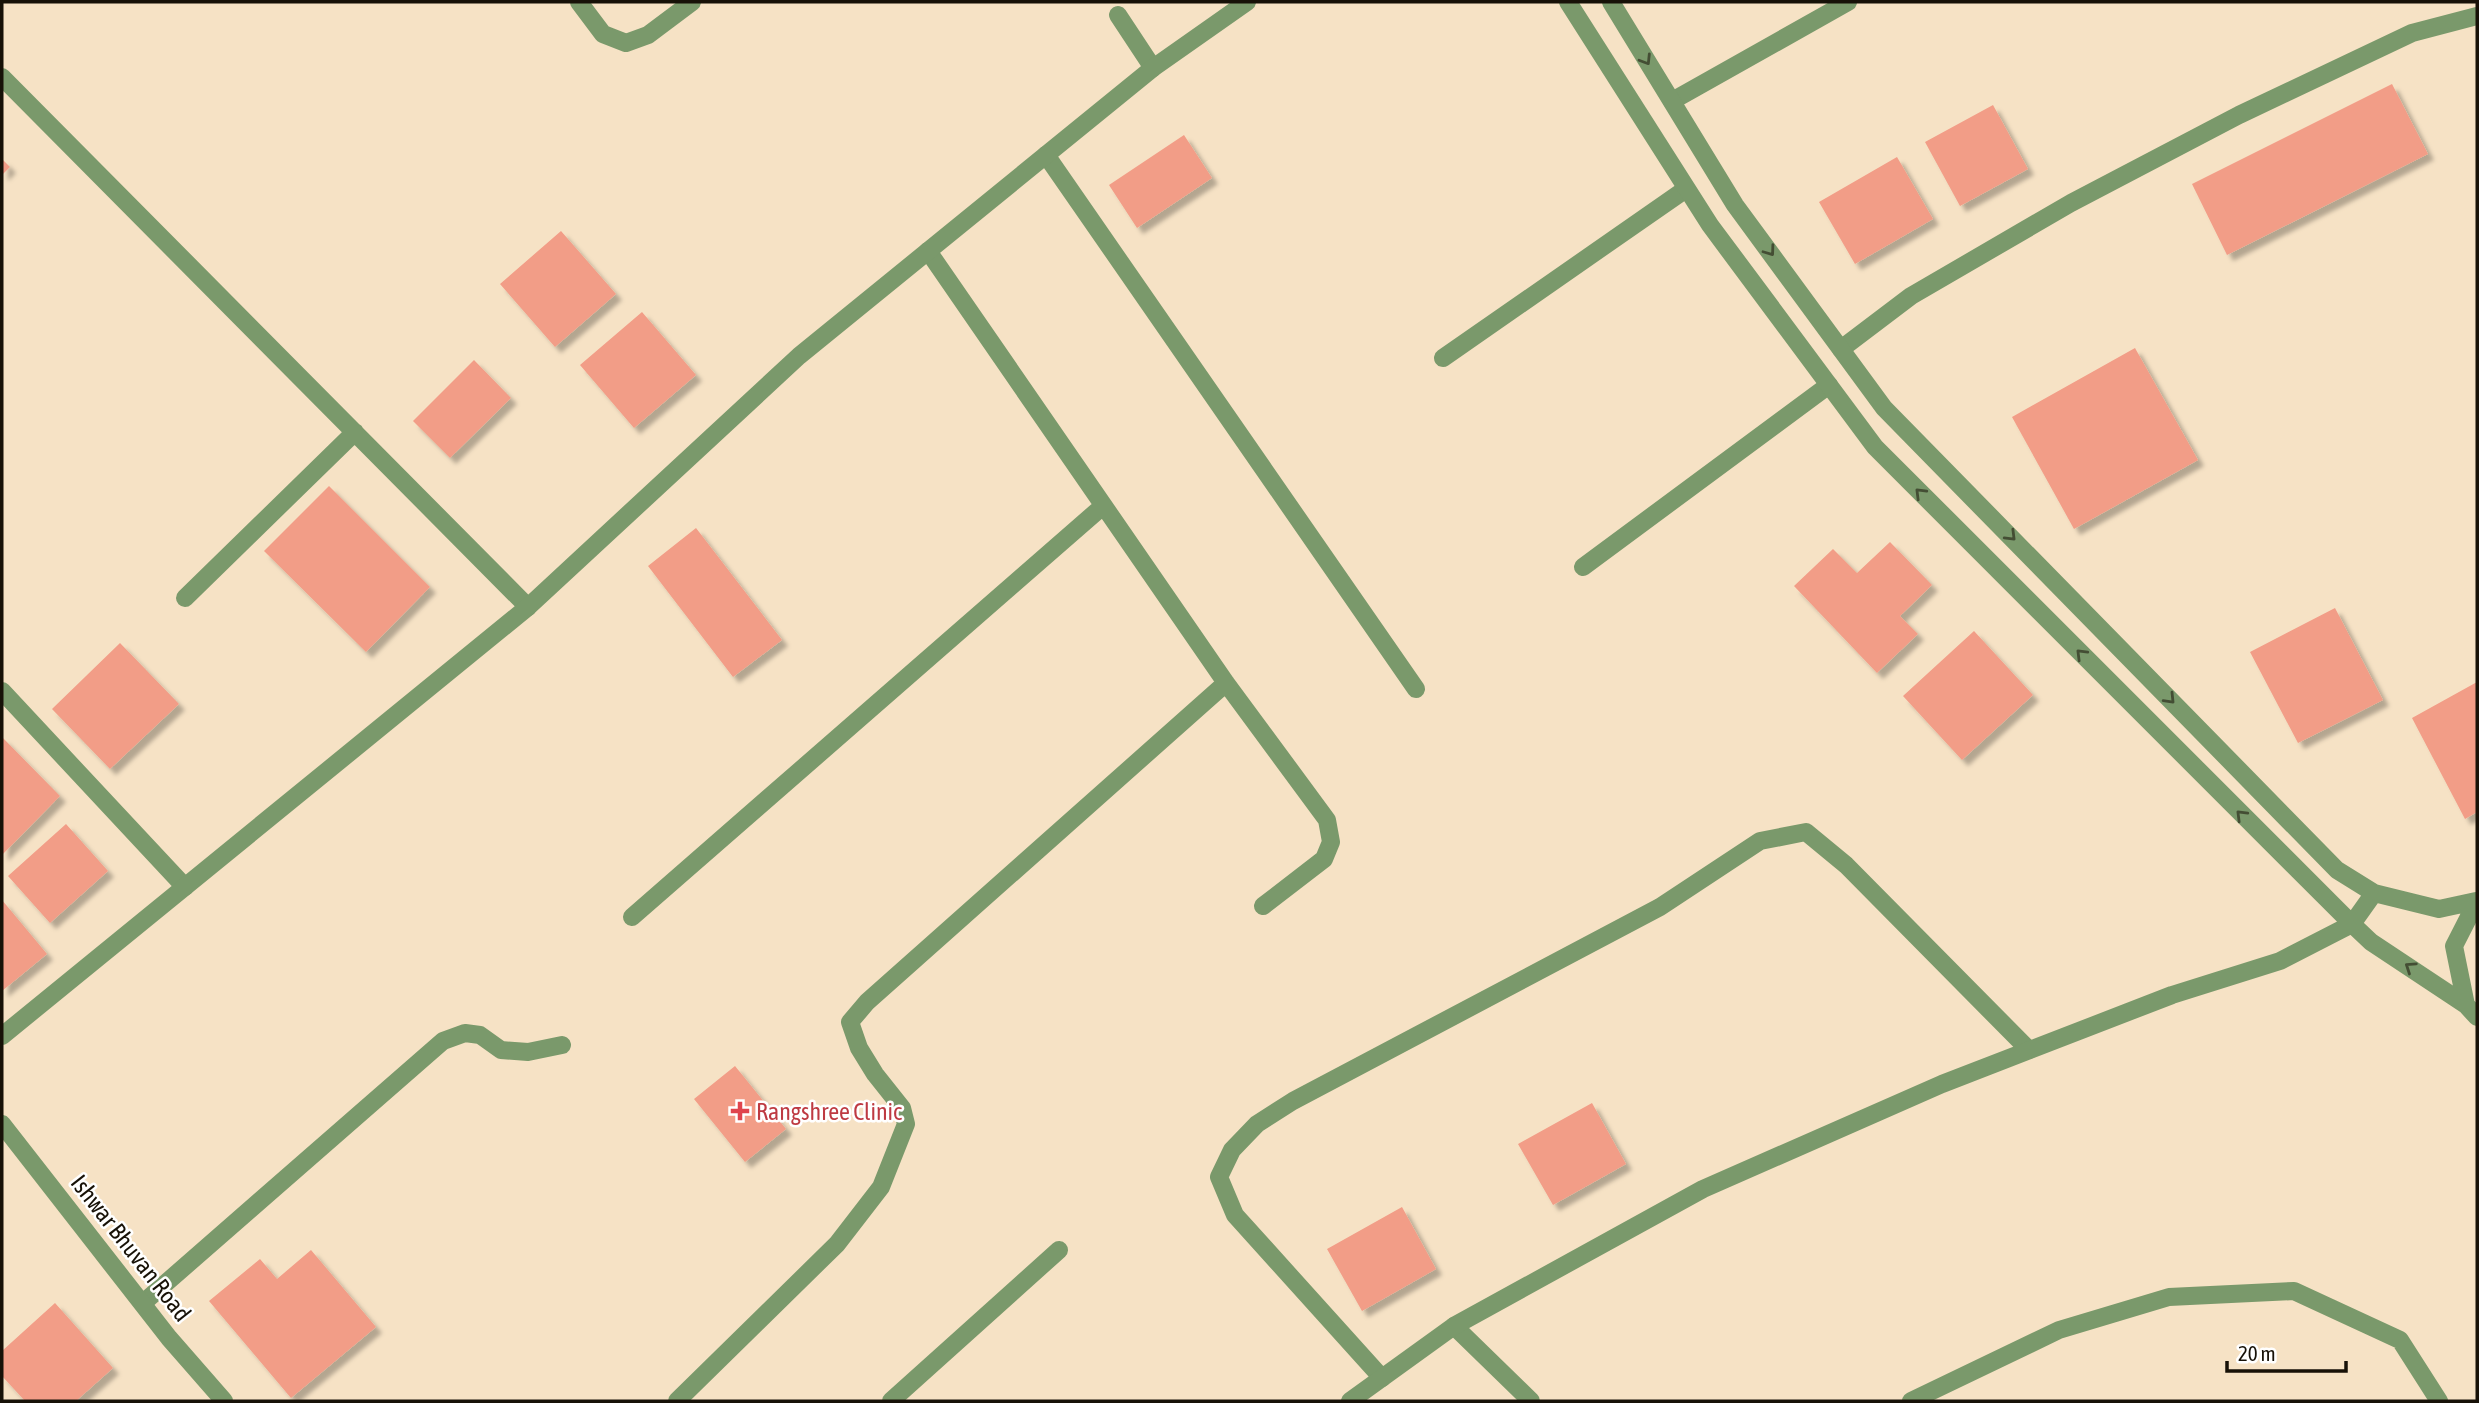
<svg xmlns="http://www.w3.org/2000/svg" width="2479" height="1403" viewBox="0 0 2479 1403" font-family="'Asap Condensed',sans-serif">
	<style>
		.building { fill: #f29d87; filter: url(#shadow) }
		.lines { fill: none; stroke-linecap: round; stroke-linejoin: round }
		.minor { stroke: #7a996b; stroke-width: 18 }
		.tertiary { stroke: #7a996b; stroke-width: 18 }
		.oneway { stroke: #444e34 }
		.health-dot { fill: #e0444e; stroke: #fff; stroke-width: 2.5 }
		.labels { text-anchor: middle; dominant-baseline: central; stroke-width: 5; stroke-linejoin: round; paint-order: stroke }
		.health-label { font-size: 24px; fill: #be3a42; stroke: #fff; text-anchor: start }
		.street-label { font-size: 24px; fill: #171107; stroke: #fff }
	</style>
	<defs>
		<filter id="shadow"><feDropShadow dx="6" dy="6" stdDeviation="2" flood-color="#0004"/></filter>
	</defs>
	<rect width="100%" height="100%" fill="#f6e2c5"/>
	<path class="building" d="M 2392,84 L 2428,154 L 2227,255 L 2192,184 Z
		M 1993,105 L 2028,169 L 1960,206 L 1925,142 Z
		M 1184,135 L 1212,178 L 1137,228 L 1109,185 Z
		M 1897,157 L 1933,219 L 1855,264 L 1819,202 Z
		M 2,159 L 10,167 L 2,175 Z
		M 561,231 L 616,294 L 555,347 L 500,284 Z
		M 642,312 L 696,375 L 634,428 L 580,365 Z
		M 2135,348 L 2198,460 L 2074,529 L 2012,417 Z
		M 474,360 L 511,398 L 450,458 L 413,421 Z
		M 329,486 L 430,587 L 366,652 L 264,551 Z
		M 696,528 L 782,640 L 733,677 L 648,566 Z
		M 1890,542 L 1932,585 L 1900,616 L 1918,634 L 1877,673 L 1794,586 L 1833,549 L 1857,573 Z
		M 2335,608 L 2383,700 L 2298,743 L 2250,652 Z
		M 1974,631 L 2033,695 L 1962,760 L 1903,696 Z
		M 120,643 L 179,704 L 110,769 L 52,709 Z
		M 2477,682 L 2477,812 L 2465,819 L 2412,718 Z
		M 2,737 L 60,796 L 2,855 Z
		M 66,824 L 108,871 L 50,923 L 8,876 Z
		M 2,900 L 47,954 L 2,991 Z
		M 735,1066 L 786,1129 L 745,1162 L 694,1099 Z
		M 1592,1103 L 1626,1164 L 1553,1205 L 1518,1144 Z
		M 1402,1207 L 1436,1269 L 1362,1311 L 1327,1249 Z
		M 311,1250 L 376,1327 L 291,1398 L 209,1301 L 260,1259 L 277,1279 Z
		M 55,1303 L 113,1368 L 76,1401 L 25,1401 L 2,1376 L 2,1351 Z"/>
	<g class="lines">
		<path class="minor" d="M 579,2 L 603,34 L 626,43 L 648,35 L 692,2
			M 1118,15 L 1153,68
			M 2,77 L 528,607
			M 1672,101 L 1848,2
			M 1046,155 L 1416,689
			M 928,251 L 1226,683 L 1327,820 L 1331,842 L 1324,859 L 1263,906
			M 1841,349 L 1911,296 L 2071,203 L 2239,115 L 2412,33 L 2477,16
			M 1443,358 L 1686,189
			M 1583,567 L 1829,385
			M 185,598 L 355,432
			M 2,691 L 185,887
			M 632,917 L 1103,506
			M 143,1303 L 443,1041 L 465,1033 L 480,1035 L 501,1050 L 528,1052 L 562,1045
			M 1454,1326 L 1531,1401
			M 1382,1378 L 1235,1215 L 1219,1177 L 1232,1150 L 1257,1124 L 1293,1101 L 1660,907 L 1760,841 L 1806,832 L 1846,865 L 2029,1050
			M 677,1401 L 837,1244 L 881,1187 L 906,1124 L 902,1108 L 875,1074 L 859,1048 L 850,1022 L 867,1002 L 1226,683
			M 891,1401 L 1059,1250
			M 1911,1401 L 2059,1330 L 2169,1297 L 2294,1291 L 2400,1340 L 2439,1401"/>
		<path class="tertiary" d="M 1568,2 L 1710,225 L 1875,447 L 2352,924 L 2371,942 L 2466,1005
			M 1611,2 L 1735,205 L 1884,408 L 2337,870 L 2374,893 L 2439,909 L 2476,901
			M 2477,901 L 2454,946 L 2466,1005 L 2477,1017
			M 2,1036 L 528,607 L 799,356 L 1153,68 L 1247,2
			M 2,1124 L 169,1338 L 224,1401
			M 1350,1401 L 1454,1326 L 1703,1189 L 1942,1084 L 2172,995 L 2280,961 L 2352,924 L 2374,893"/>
	</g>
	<defs><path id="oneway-chevron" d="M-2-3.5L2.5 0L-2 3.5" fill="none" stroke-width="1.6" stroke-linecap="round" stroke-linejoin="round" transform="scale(1.75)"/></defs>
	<g class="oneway">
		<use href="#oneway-chevron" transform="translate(1646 60) rotate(58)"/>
		<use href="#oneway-chevron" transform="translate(1770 251) rotate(54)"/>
		<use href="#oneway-chevron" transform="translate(1920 493) rotate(-135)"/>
		<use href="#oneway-chevron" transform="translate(2011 536) rotate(45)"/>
		<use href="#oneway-chevron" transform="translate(2081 654) rotate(-135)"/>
		<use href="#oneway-chevron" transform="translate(2170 699) rotate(46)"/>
		<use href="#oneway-chevron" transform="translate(2241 815) rotate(-135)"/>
		<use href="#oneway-chevron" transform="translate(2410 967) rotate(-146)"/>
	</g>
	<path class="health-dot" d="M736.5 1100.5h7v7h7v7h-7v7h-7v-7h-7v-7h7z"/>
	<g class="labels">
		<g class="health-label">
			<text x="756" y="1111">Rangshree Clinic</text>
		</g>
		<g class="street-label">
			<text transform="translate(131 1248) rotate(52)">Ishwar Bhuvan Road</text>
		</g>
	</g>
	<rect width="2479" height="1403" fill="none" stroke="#171107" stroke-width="7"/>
	<path d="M2227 1361v10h119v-10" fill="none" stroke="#171107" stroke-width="3.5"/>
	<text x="2238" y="1361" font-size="21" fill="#171107" stroke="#ffffff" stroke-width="5" paint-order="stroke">20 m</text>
</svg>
